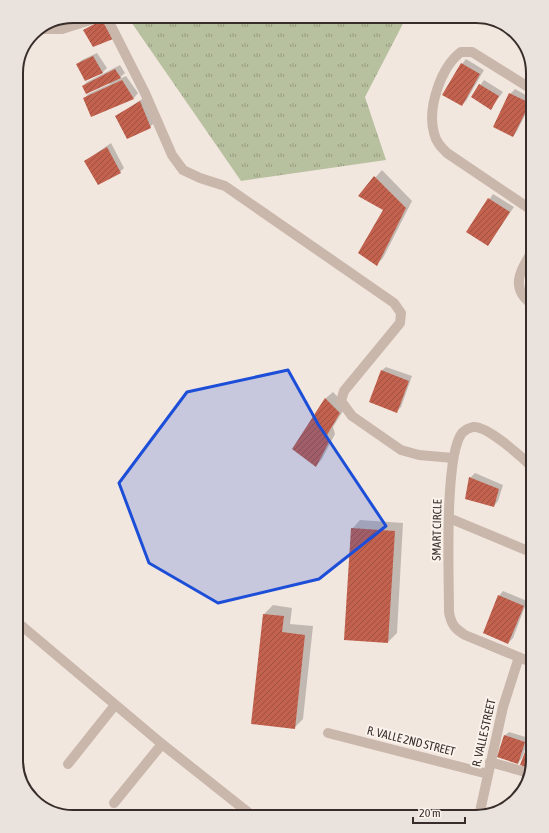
<svg xmlns="http://www.w3.org/2000/svg" width="549" height="833" viewBox="0 0 549 833" font-family="'Asap Condensed',sans-serif">
	<style>
		.grass { fill: url(#grass-tufts) }
		.shadow { fill: #0003 }
		.building { fill: url(#building-hatch) }
		.lines { fill: none; stroke-linecap: round; stroke-linejoin: round }
		.minor { stroke: #cab7ab; stroke-width: 10 }
		.marked { fill: #1d4ed8; fill-opacity: 0.2; stroke: #1d4ed8; stroke-width: 3; stroke-linejoin: round }
		.labels { text-anchor: middle; dominant-baseline: central; stroke-width: 4; stroke-linejoin: round; paint-order: stroke }
		.street-label { font-size: 12px; fill: #382d2a; stroke: #faf2eb }
		.rim { fill: none; stroke: #382d2a; stroke-width: 2 }
	</style>
	<defs>
		<pattern id="grass-tufts" width="24" height="20" patternUnits="userSpaceOnUse"><rect width="24" height="20" fill="#b8c19f"/><path d="M3 7l-1-3M5 7V3M7 7l1-3M15 17l-1-3M17 17v-4M19 17l1-3" fill="none" stroke="#979d82"/></pattern>
		<pattern id="building-hatch" width="6" height="6" patternUnits="userSpaceOnUse"><rect width="6" height="6" fill="#c2614d"/><path d="M-1 1l2-2M0 6l6-6M5 7l2-2" fill="none" stroke="#9f5040"/></pattern>
	</defs>
	<rect width="100%" height="100%" fill="#f2e7df"/>
	<path class="grass" d="M 127,16 L 407,16 L 365,97 L 386,160 L 241,181 Z"/>
	<path class="shadow" d="M 97,53 L 107,68 L 101,74 L 77,64 L 82,60 Z
		M 466,59 L 484,70 L 466,101 L 462,105 L 462,64 Z
		M 120,65 L 125,73 L 117,80 L 126,76 L 138,93 L 134,98 L 92,116 L 84,99 L 88,94 L 110,84 L 109,82 L 83,86 L 87,82 Z
		M 484,80 L 503,92 L 490,109 L 472,96 Z
		M 515,89 L 533,99 L 517,131 L 513,136 L 510,94 Z
		M 145,97 L 154,123 L 150,127 L 117,116 Z
		M 111,143 L 124,168 L 120,172 L 85,161 Z
		M 382,170 L 412,201 L 383,258 L 376,265 L 385,210 L 359,196 Z
		M 493,194 L 514,207 L 488,245 L 468,231 Z
		M 386,367 L 412,376 L 401,407 L 397,411 L 381,371 Z
		M 333,392 L 346,406 L 333,427 L 335,434 L 322,459 L 316,466 L 293,449 L 326,398 Z
		M 475,473 L 503,485 L 498,501 L 494,506 L 470,478 Z
		M 360,520 L 403,523 L 397,633 L 388,642 L 352,529 Z
		M 503,591 L 527,601 L 513,638 L 508,643 L 499,596 Z
		M 273,605 L 292,608 L 290,624 L 313,626 L 303,719 L 294,728 L 252,723 L 264,614 Z
		M 509,732 L 529,738 L 522,758 L 518,763 L 504,736 Z
		M 528,778 L 525,789 L 524,790 L 526,780 Z
		M 498,807 L 505,809 L 493,812 Z"/>
	<path class="building" d="M 102,20 L 113,39 L 93,47 L 83,30 Z
		M 93,56 L 103,73 L 85,81 L 76,64 Z
		M 461,63 L 480,74 L 462,106 L 442,95 Z
		M 115,69 L 121,78 L 86,94 L 82,86 Z
		M 122,80 L 134,99 L 91,117 L 83,98 Z
		M 479,84 L 499,96 L 491,110 L 471,97 Z
		M 509,93 L 530,103 L 513,137 L 493,127 Z
		M 140,101 L 151,128 L 127,139 L 115,116 Z
		M 107,147 L 121,173 L 98,185 L 84,161 Z
		M 374,176 L 406,208 L 377,266 L 358,253 L 383,210 L 358,196 Z
		M 488,198 L 510,212 L 488,246 L 466,232 Z
		M 381,370 L 409,381 L 397,413 L 369,402 Z
		M 325,398 L 340,413 L 327,435 L 329,442 L 316,467 L 292,449 Z
		M 469,477 L 499,489 L 494,507 L 465,499 Z
		M 351,528 L 395,531 L 388,643 L 344,640 Z
		M 498,595 L 524,606 L 508,644 L 483,633 Z
		M 263,614 L 284,616 L 282,632 L 305,635 L 295,729 L 251,724 Z
		M 533,731 L 533,760 L 531,769 L 520,765 Z
		M 504,735 L 525,742 L 518,764 L 497,757 Z"/>
	<g class="lines">
		<path class="minor" d="M 41,29 L 62,29 L 100,17 L 108,20 L 145,93 L 172,155 L 183,170 L 200,178 L 225,186 L 394,303 L 401,313 L 400,323 L 344,391 L 341,401 L 352,416 L 401,450 L 419,455 L 453,458
			M 30,40 L 35,32
			M 533,211 L 447,153 C 441,147 436,142 434,133 C 427,108 441,67 461,52 L 472,52 L 533,90
			M 533,305 C 509,288 520,271 533,250
			M 449,518 L 533,553
			M 16,621 L 162,744 L 254,817
			M 533,663 L 465,635 C 455,629 451,624 449,612 C 449,578 444,456 462,433 C 465,430 469,428 473,427 C 487,425 523,458 533,468
			M 328,733 L 488,774
			M 490,762 L 529,773
			M 68,764 L 115,705
			M 114,803 L 162,744
			M 479,816 L 503,707 L 519,657"/>
	</g>
	<path class="marked" d="M 288,370 L 318,424 L 386,526 L 319,579 L 218,603 L 149,563 L 119,483 L 187,392 Z"/>
	<g class="labels">
		<g class="street-label">
			<text transform="translate(437 530) rotate(-89)">SMART CIRCLE</text>
			<text transform="translate(484 733) rotate(-77)">R. VALLE STREET</text>
			<text transform="translate(411 741) rotate(14)">R. VALLE 2ND STREET</text>
		</g>
	</g>
	<path d="M0 0H549V833H0ZM73 23H476A50 50 0 0 1 526 73V760A50 50 0 0 1 476 810H73A50 50 0 0 1 23 760V73A50 50 0 0 1 73 23Z" fill="#eae2dc" fill-rule="evenodd"/>
	<path class="rim" d="M73 23H476A50 50 0 0 1 526 73V760A50 50 0 0 1 476 810H73A50 50 0 0 1 23 760V73A50 50 0 0 1 73 23Z"/>
	<path d="M413 817v6h52v-6" fill="none" stroke="#382d2a" stroke-width="2"/>
	<text x="419" y="817" font-size="12" fill="#382d2a" stroke="#faf2eb" stroke-width="3" paint-order="stroke">20 m</text>
</svg>
